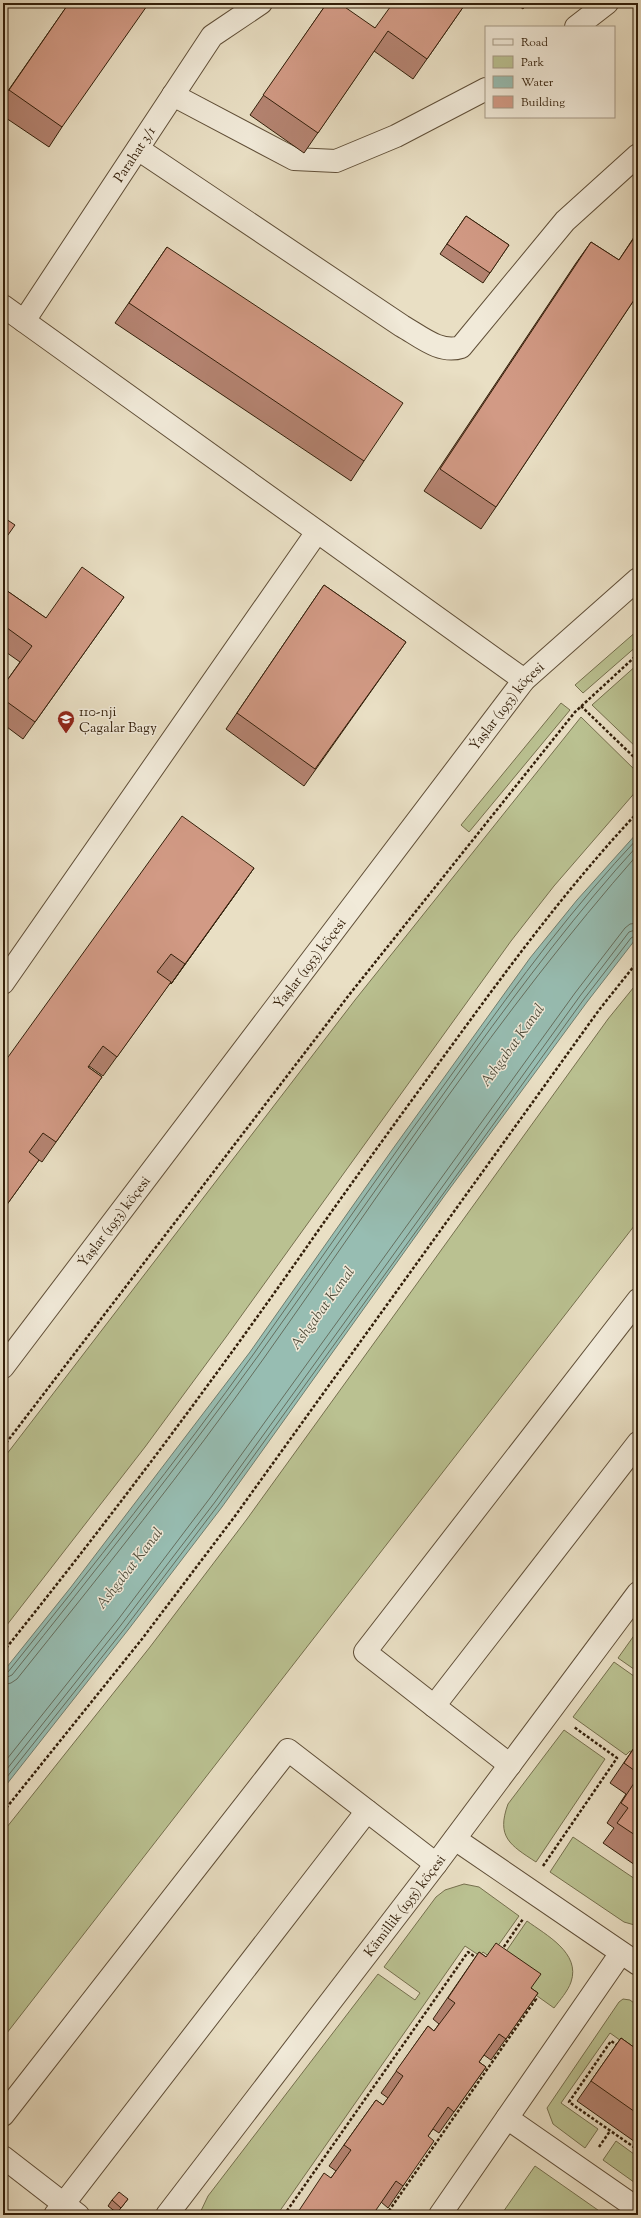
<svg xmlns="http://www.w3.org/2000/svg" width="641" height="2218" font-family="'Sorts Mill Goudy',serif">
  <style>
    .green { fill: #bac191; stroke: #76704e }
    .water { fill: #97bdb2; stroke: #6f7e6f }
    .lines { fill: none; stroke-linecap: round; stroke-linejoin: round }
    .shore { stroke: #656e5e; stroke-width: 1 }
    .minor-casing { stroke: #604f38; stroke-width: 24 }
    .path { stroke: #331f0a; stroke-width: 2.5; stroke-dasharray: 3 2; stroke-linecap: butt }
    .minor { stroke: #f1ead9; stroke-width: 22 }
    .wall { fill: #b58472; stroke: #331f0a }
    .shaded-wall { fill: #936c5d; stroke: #331f0a }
    .building { fill: #d29a85; stroke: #331f0a }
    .labels { text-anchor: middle; stroke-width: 3; stroke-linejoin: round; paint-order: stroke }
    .street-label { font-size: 14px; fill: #331f0a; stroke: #f1ead9 }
    .poi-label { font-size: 14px; fill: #331f0a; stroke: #f1ead9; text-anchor: start }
    .water-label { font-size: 15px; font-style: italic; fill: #514e3c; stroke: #f1ead9 }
  </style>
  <rect width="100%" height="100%" fill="#e9dfc4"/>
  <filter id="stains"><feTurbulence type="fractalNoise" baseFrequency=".005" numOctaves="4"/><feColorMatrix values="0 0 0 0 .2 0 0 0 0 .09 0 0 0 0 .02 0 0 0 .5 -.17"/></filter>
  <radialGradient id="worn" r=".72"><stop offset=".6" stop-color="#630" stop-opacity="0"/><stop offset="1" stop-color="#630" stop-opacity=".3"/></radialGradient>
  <g class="green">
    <polygon points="638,630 638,645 583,693 575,685"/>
    <polygon points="638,664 638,749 592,705"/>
    <polygon points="561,703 570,710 469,832 461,825"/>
    <polygon points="581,717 638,773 638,789 554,886 511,941 226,1337 145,1447 3,1630 3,1459 355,1000"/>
    <polygon points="638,982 638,1221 3,2038 3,1832 150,1647 247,1519 608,1019"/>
    <polygon points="638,1630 638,1672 618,1658"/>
    <polygon points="614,1662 638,1679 638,1756 630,1751 626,1755 573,1717"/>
    <path d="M564,1730l41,29 -69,103c-26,-17 -40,-25 -28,-58z"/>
    <polygon points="573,1837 638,1881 638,1926 624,1922 550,1872"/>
    <polygon points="464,1884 479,1887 519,1916 490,1957 483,1952 480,1956 465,1946 277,2215 199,2215 208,2196 378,1974 415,2000 420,1993 384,1967 436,1897 445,1890"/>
    <path d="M527,1921c19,14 54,32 44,61 -3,9 -11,18 -17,26l-52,-37 -4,-8z"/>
    <polygon points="623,1999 630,2000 638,2006 638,2053 610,2033 561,2103 598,2129 585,2148 553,2124 547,2108 619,2002"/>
    <polygon points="616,2141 638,2157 638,2185 603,2160"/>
    <polygon points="535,2166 605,2215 501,2215"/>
  </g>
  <polygon class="water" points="638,832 638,936 587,1002 445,1195 222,1507 128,1630 3,1789 3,1672 71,1587 250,1352 392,1150 530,958 577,900"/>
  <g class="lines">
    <g class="shore">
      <path d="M3,1674l5,-2c84,-105 169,-211 247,-320 70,-99 139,-199 210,-296 54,-76 109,-150 173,-218"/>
      <path d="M3,1679l9,-4c84,-105 167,-210 246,-319 72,-100 142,-202 214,-302 53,-73 106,-143 166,-209"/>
      <path d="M3,1685l8,-2 6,-4c84,-105 169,-211 247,-321 121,-171 236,-347 374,-504"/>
      <polyline points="3,1764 117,1621 210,1498 575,993 625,928 630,924 638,923"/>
      <polyline points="3,1774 121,1625 215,1502 580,996 629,932 638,929"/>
      <polyline points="3,1782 125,1628 219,1504 584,999 631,938 638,934"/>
    </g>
    <g class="minor-casing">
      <g id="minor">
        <polyline points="576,27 607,3"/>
        <polyline points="173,95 294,159 336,161 396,136 486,89"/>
        <path d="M138,149l264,177c18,10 38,28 59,21l104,-126 73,-66"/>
        <polyline points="3,306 524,680"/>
        <path id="s1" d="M24,321l188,-285 49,-33"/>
        <polyline points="3,983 317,532"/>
        <polyline points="638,1300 365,1652 434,1706 638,1443"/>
        <path id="s2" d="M3,1367l521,-687 114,-101"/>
        <polyline points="434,1706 510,1765"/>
        <polyline points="455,1839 638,1964"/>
        <polyline points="3,2115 288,1750 436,1864"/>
        <polyline points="507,2118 638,2209"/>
        <polyline points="3,2157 78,2215"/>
        <polyline points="55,2215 367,1811"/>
        <path id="s3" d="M167,2215l269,-351 202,-271"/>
        <polyline points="440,2215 621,1953"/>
      </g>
    </g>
    <g class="path">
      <polyline points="581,706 638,761"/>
      <polyline points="3,1447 349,995 575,712 638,654"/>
      <path d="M3,1652c111,-138 216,-279 317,-424 48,-68 97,-135 146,-202 54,-74 109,-147 172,-214"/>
      <polyline points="3,1812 142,1639 235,1516 599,1010 638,961"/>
      <polyline points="543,1866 617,1758 574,1727"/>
      <polyline points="501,1951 523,1919"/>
      <polyline points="618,2046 611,2041 569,2102 638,2150"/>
      <polyline points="599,2147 610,2131"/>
      <polyline points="284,2215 468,1952 478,1959"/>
      <polyline points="386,2215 536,1999 533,1997"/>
    </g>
    <use href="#minor" class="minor"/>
  </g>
  <g class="wall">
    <polygon points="69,3 62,127 49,147 3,116 3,98"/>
    <polygon points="327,3 375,28 466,3 413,79 374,51 304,153 250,115"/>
    <polygon points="515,3 527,3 523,9"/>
    <polygon points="466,216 509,245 483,283 440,254"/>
    <polygon points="638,231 638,294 496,507 481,529 424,491 576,263 591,242 619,260"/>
    <polygon points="167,247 364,461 351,481 115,323"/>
    <polygon points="324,585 406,642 304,786 226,729"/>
    <polygon points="3,588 46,618 124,597 23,739 3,724 3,686 20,662 3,650"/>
    <polygon points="240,888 171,984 170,983 103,1076 89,1066 88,1067 102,1077 42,1162 39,1160 3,1210 3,1064"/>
    <polygon points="638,1742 638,1861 635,1865 603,1843 614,1828 607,1823 626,1794 610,1783"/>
    <polygon points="479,1952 538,1993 491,2060 484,2055 479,2062 486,2067 439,2133 433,2129 428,2136 403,2186 388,2208 381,2202 331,2178 336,2171 329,2166 376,2100 383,2105 388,2098 381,2093 428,2026 434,2031 439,2024 433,2019"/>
    <polygon points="621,2038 635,2048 638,2047 638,2144 577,2101"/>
    <polygon points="128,2199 117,2213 108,2206 112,2200"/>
  </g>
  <polygon class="shaded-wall" points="254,868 240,888 171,984 185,964"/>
  <g class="building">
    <polygon points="69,3 149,3 62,127 9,90"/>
    <polygon points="327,3 339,3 375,28 393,3 466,3 427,59 388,31 318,133 263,95"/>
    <polygon points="466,216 509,245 490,273 447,244"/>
    <polygon points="638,232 638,294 496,507 440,469 591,242 619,260"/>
    <polygon points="167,247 403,403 364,461 129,303"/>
    <polygon points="3,517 15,525 3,542"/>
    <polygon points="82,567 124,597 35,722 3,699 3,686 32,646 3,625 3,588 46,618"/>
    <polygon points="324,585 406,642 315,769 237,713"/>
    <polygon points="3,762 7,765 3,771"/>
    <polygon points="182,816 254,868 185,964 171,954 157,972 171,982 117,1057 103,1046 88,1067 102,1077 56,1142 43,1133 29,1152 39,1160 3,1210 3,1064"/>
    <polygon points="638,1742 638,1773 624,1763"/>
    <polygon points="638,1777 638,1837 617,1823 628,1808 621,1803"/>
    <polygon points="496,1943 541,1974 531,1988 538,1993 506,2039 499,2034 479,2062 486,2067 454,2112 448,2107 428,2136 434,2141 403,2186 396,2181 376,2210 383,2215 296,2215 324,2173 331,2178 351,2150 344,2145 376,2100 383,2105 403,2076 396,2071 428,2026 434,2031 455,2003 448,1998 479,1952 486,1957"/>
    <polygon points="621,2038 635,2048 638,2047 638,2114 591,2081"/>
    <polygon points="119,2192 128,2199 121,2208 112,2200"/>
  </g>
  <defs>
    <g id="school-pin" transform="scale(0.9)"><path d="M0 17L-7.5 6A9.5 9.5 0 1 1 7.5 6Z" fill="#8f2418" stroke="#f1ead9"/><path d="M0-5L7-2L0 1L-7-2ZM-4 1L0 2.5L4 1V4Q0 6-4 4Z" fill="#fff"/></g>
  </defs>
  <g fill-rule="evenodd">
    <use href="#school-pin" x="66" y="719"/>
  </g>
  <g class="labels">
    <g class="street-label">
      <text dy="5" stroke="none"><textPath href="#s1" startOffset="200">Parahat 3/1</textPath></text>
      <text dy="5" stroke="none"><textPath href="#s2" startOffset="831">Ýaşlar (1953) köçesi</textPath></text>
      <text dy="5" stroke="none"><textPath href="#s2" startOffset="507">Ýaşlar (1953) köçesi</textPath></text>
      <text dy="5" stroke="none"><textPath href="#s2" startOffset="183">Ýaşlar (1953) köçesi</textPath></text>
      <text dy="5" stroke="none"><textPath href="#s3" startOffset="390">Kämillik (1955) köçesi</textPath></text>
    </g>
    <g class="poi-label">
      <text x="79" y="716">110-nji<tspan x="79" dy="16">Çagalar Bagy</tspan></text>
    </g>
    <g class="water-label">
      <text transform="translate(512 1045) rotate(-54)" y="5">Ashgabat Kanal</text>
      <text transform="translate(322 1308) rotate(-54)" y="5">Ashgabat Kanal</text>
      <text transform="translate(129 1568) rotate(-52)" y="5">Ashgabat Kanal</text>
    </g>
  </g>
  <rect width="641" height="2218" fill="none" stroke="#e9dfc4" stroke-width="16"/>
  <rect x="4" y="4" width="633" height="2210" fill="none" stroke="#331f0a" stroke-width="2"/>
  <rect x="8" y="8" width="625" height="2202" fill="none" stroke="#331f0a"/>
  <rect x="485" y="26" width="130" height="92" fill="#f1ead9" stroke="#a59986"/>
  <rect x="493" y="39" width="20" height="6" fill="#f1ead9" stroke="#a59986"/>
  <text x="521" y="46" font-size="12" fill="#331f0a">Road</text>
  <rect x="493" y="56" width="20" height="12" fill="#bac191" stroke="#a59986"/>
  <text x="521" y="66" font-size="12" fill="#331f0a">Park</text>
  <rect x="493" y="76" width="20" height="12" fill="#97bdb2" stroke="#a59986"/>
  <text x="521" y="86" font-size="12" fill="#331f0a">Water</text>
  <rect x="493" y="96" width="20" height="12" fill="#d29a85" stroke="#a59986"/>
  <text x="521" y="106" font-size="12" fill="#331f0a">Building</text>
  <rect width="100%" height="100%" filter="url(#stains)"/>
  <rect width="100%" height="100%" fill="url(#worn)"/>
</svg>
